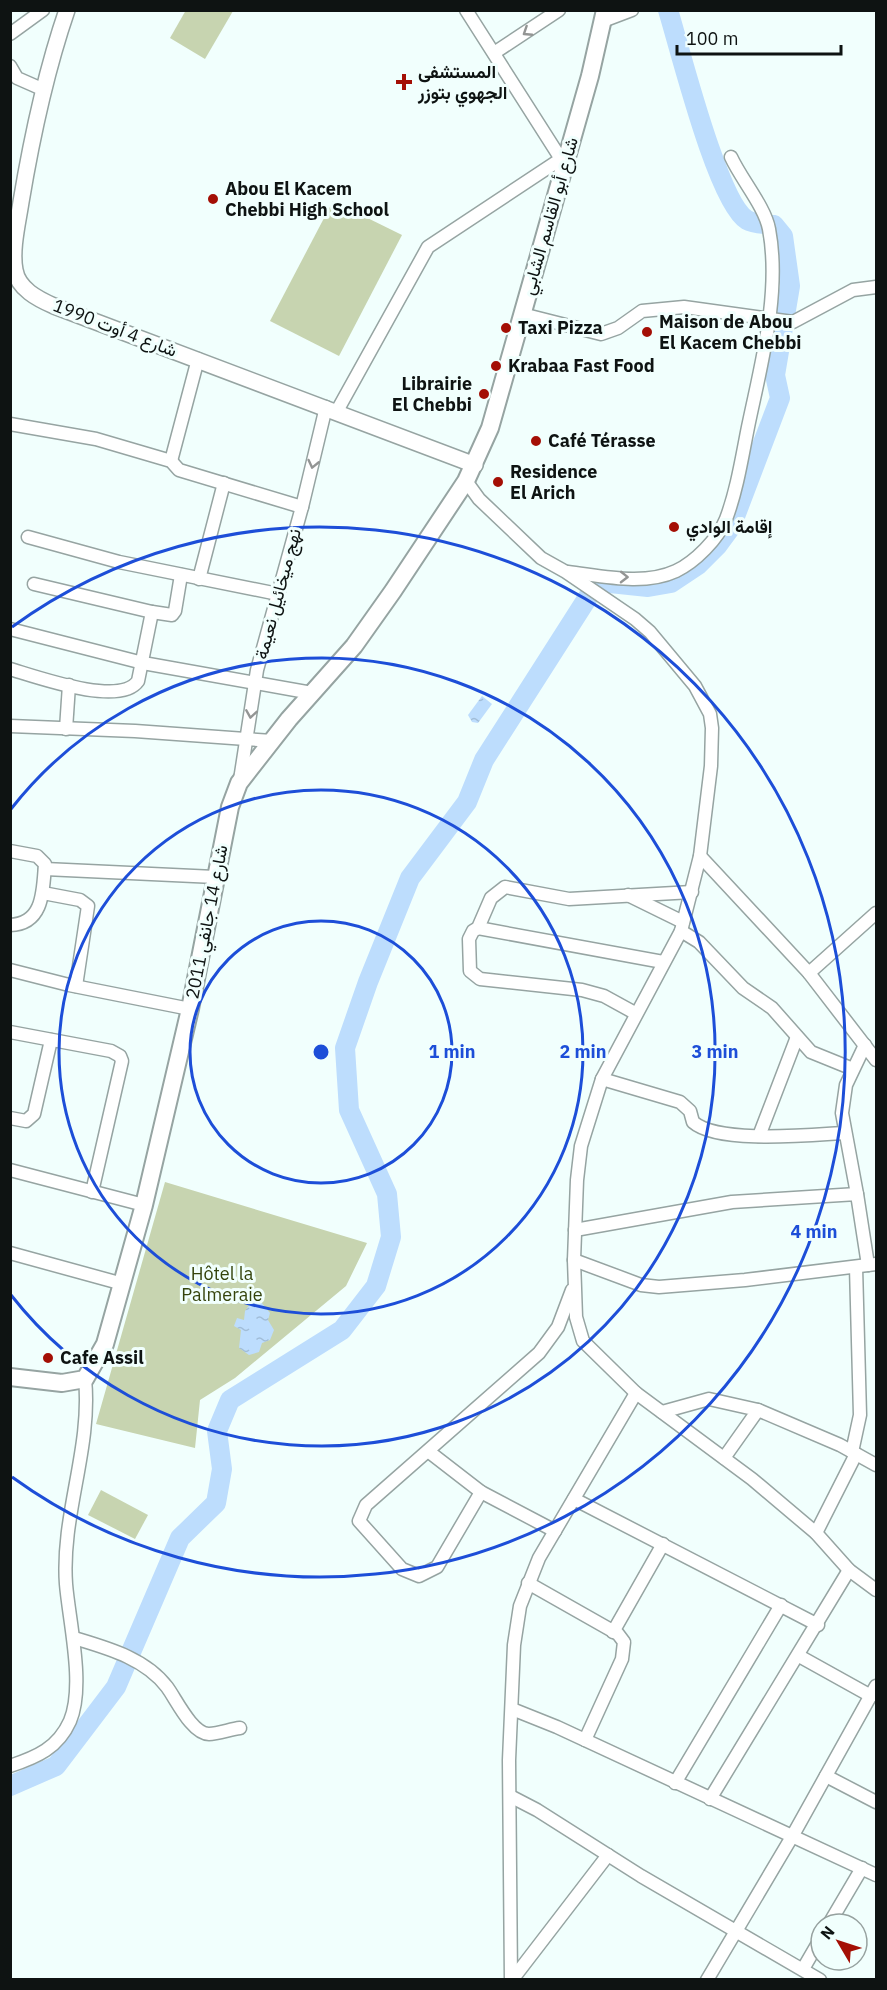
<svg xmlns="http://www.w3.org/2000/svg" width="887" height="1990" font-family="'IBM Plex Sans',Vazirmatn,sans-serif">
  <style>
    .garden { fill: #c7d4b0 }
    .water { fill: url(#water-ripples) }
    .lines { fill: none; stroke-linecap: round; stroke-linejoin: round }
    .river { stroke: #bdddfd; stroke-width: 20 }
    .minor-casing { stroke: #96a4a2; stroke-width: 15 }
    .tertiary-casing { stroke: #96a4a2; stroke-width: 18 }
    .secondary-casing { stroke: #96a4a2; stroke-width: 20 }
    .minor { stroke: #fff; stroke-width: 12 }
    .tertiary { stroke: #fff; stroke-width: 15 }
    .secondary { stroke: #fff; stroke-width: 16 }
    .oneway { stroke: #939594 }
    .ring { fill: none; stroke: #1d4ed8; stroke-width: 3 }
    .poi-dot { fill: #a40f05; stroke: #f1fffd; stroke-width: 2 }
    .labels { text-anchor: middle; stroke-width: 6; stroke-linejoin: round; paint-order: stroke }
    .poi-label { font-size: 18px; font-weight: bold; fill: #0e1312; stroke: #f1fffd; text-anchor: start }
    .street-label { font-size: 18px; fill: #0e1312; stroke: #f1fffd }
    .park-label { font-size: 18px; fill: #34430b; stroke: #f1fffd }
    .centre { fill: #1d4ed8; stroke: #f1fffd; stroke-width: 3 }
    .ring-label { font-size: 18px; text-anchor: middle; font-weight: bold; fill: #1d4ed8; stroke: #f1fffd; stroke-width: 6; stroke-linejoin: round; paint-order: stroke }
  </style>
  <defs>
    <pattern id="water-ripples" width="26" height="14" patternUnits="userSpaceOnUse" patternTransform="scale(1.5)"><rect width="26" height="14" fill="#bdddfd"/><path d="M2 4q2-2 4 0t4 0M15 11q2-2 4 0t4 0" fill="none" stroke="#a1bdd8"/></pattern>
  </defs>
  <rect width="100%" height="100%" fill="#f1fffd"/>
  <g class="garden">
    <polygon points="186,10 233,11 205,59 170,38"/>
    <polygon points="333,201 402,235 339,356 270,321"/>
    <polygon points="165,1182 367,1243 346,1286 235,1378 200,1400 195,1448 96,1424"/>
    <polygon points="101,1490 148,1515 135,1539 88,1515"/>
  </g>
  <g class="water">
    <polygon points="482,696 492,704 478,723 472,722 468,715"/>
    <polygon points="261,1302 270,1313 268,1320 274,1330 270,1340 262,1343 259,1352 249,1355 239,1348 241,1330 234,1326 237,1318 244,1320 245,1311 250,1304"/>
  </g>
  <g class="lines">
    <path class="river" d="M10,1786l46,-20 60,-79 64,-149 36,-35 6,-34 -5,-38 13,-31 112,-70 34,-44 15,-49 -4,-43 -38,-84 -4,-62 23,-66 42,-104 57,-76 17,-42 106,-166 9,-8 11,-3 38,4 23,-4 27,-18 19,-19 14,-19 49,-129 -5,-23 15,-89 -7,-50 -9,-11c-7,-1 -20,-1 -27,-5 -29,-17 -67,-171 -79,-210"/>
    <g class="minor-casing">
      <g id="minor">
        <polyline points="466,10 561,159"/>
        <polyline points="603,21 632,10"/>
        <polyline points="10,34 43,10"/>
        <polyline points="494,53 559,10"/>
        <polyline points="10,66 17,78 42,89"/>
        <polyline points="522,314 601,334 618,328 642,311 684,307 793,322 853,290 876,287"/>
        <polyline points="337,411 428,247 567,155"/>
        <polyline points="10,424 96,439 171,461 179,470 302,507"/>
        <polyline points="171,461 198,359"/>
        <polyline points="466,481 479,499 541,558 566,572 635,619 650,632 695,686 710,714 712,728 711,766 700,856 681,931 602,1079 581,1146 577,1180 574,1260 576,1317 583,1341 636,1393 752,1479 816,1533 849,1570 876,1590"/>
        <polyline points="28,537 119,562 278,594"/>
        <path d="M568,572c34,4 76,14 108,-1 19,-9 42,-32 50,-52 11,-29 16,-62 22,-92 13,-63 33,-134 21,-198 -4,-22 -28,-50 -38,-72"/>
        <polyline points="199,579 224,483"/>
        <polyline points="152,612 172,615 175,611 181,575"/>
        <polyline points="10,629 143,663 312,693"/>
        <path d="M10,669c27,8 110,38 128,12l14,-69 -118,-28"/>
        <polyline points="10,726 135,731 272,741"/>
        <polyline points="66,729 69,685"/>
        <polyline points="240,780 257,670 302,507 326,407"/>
        <path d="M10,851l27,5 8,8c-2,26 -1,60 -35,61"/>
        <polyline points="700,856 809,973 876,1060"/>
        <polyline points="45,869 215,877"/>
        <polyline points="43,893 80,900 88,906 76,986"/>
        <polyline points="628,895 683,922"/>
        <polyline points="478,928 663,962"/>
        <polyline points="681,931 699,942 743,988 772,1008 811,1052 853,1069"/>
        <polyline points="10,970 69,985 190,1009"/>
        <polyline points="809,973 876,913"/>
        <polyline points="635,1013 604,996 582,990 480,979 470,971 469,939 473,931 478,928 491,898 505,887 569,899 692,892"/>
        <polyline points="10,1032 111,1051 120,1056 122,1061 92,1192"/>
        <path d="M602,1079l78,23 10,9 3,11c25,22 116,13 151,11"/>
        <polyline points="10,1118 26,1121 34,1114 51,1040"/>
        <polyline points="759,1136 797,1037"/>
        <polyline points="10,1170 144,1205"/>
        <polyline points="857,1194 842,1113 846,1085 865,1045"/>
        <polyline points="575,1230 732,1202 857,1194 868,1265"/>
        <polyline points="10,1253 123,1284"/>
        <polyline points="574,1260 641,1285 659,1287 745,1280 876,1264"/>
        <polyline points="758,1410 840,1445 876,1465"/>
        <polyline points="662,1412 709,1399 758,1410 724,1458"/>
        <polyline points="428,1451 481,1492 555,1531"/>
        <polyline points="852,1452 860,1415 856,1267"/>
        <polyline points="481,1492 437,1567 419,1576 402,1569 359,1521 366,1505 539,1353 558,1327 572,1290"/>
        <polyline points="574,1499 818,1625"/>
        <polyline points="816,1533 856,1454"/>
        <polyline points="528,1583 618,1634 624,1642 622,1659 585,1740"/>
        <polyline points="613,1632 663,1544"/>
        <path d="M74,1638c33,10 71,20 93,49 9,12 25,47 42,47 9,0 22,-5 31,-6"/>
        <polyline points="799,1656 871,1696"/>
        <polyline points="512,1709 557,1727 876,1875"/>
        <path d="M10,1766c27,-9 48,-18 60,-45 15,-35 -1,-100 -4,-137 -5,-69 26,-136 19,-205"/>
        <polyline points="826,1776 876,1802"/>
        <polyline points="675,1783 781,1605"/>
        <polyline points="510,1796 537,1810 641,1876 820,1980"/>
        <polyline points="710,1799 849,1570"/>
        <polyline points="829,1924 862,1868"/>
        <polyline points="803,1969 821,1938"/>
        <polyline points="511,1980 509,1760 514,1645 520,1606 539,1558 636,1393"/>
        <polyline points="512,1980 608,1855"/>
        <polyline points="707,1980 793,1835 876,1686"/>
      </g>
    </g>
    <g class="tertiary-casing">
      <path id="tertiary" d="M67,10c-22,64 -35,126 -46,192 -3,20 -10,48 -6,68 3,19 23,29 39,36l421,159"/>
    </g>
    <g class="secondary-casing">
      <polyline id="secondary" points="10,1377 62,1383 85,1379 105,1344 144,1205 190,1009 230,807 239,783 289,719 354,646 393,591 466,481 490,428 590,76 605,10"/>
    </g>
    <use href="#minor" class="minor"/>
    <use href="#tertiary" class="tertiary"/>
    <use href="#secondary" class="secondary"/>
  </g>
  <defs><path id="oneway-chevron" d="M-2-3.5L2.5 0L-2 3.5" fill="none" stroke-width="1.6" stroke-linecap="round" stroke-linejoin="round" transform="scale(1.5)"/></defs>
  <g class="oneway">
    <use href="#oneway-chevron" transform="translate(527 32) rotate(147)"/>
    <use href="#oneway-chevron" transform="translate(313 464) rotate(103)"/>
    <use href="#oneway-chevron" transform="translate(624 577) rotate(1)"/>
    <use href="#oneway-chevron" transform="translate(251 714) rotate(99)"/>
  </g>
  <g class="ring">
    <circle cx="321" cy="1052" r="131"/>
    <circle cx="321" cy="1052" r="262"/>
    <path d="M11 809A394 394 0 1 1 11 1295"/>
    <path d="M12 627A525 525 0 1 1 12 1477"/>
  </g>
  <g class="poi-dot">
    <path d="M401 73h6v6h6v6h-6v6h-6v-6h-6v-6h6z"/>
    <circle cx="213" cy="199" r="6"/>
    <circle cx="506" cy="328" r="6"/>
    <circle cx="647" cy="332" r="6"/>
    <circle cx="496" cy="366" r="6"/>
    <circle cx="484" cy="394" r="6"/>
    <circle cx="536" cy="441" r="6"/>
    <circle cx="498" cy="482" r="6"/>
    <circle cx="674" cy="527" r="6"/>
    <circle cx="48" cy="1358" r="6"/>
  </g>
  <g class="labels">
    <g class="poi-label">
      <text x="418" y="78">المستشفى<tspan x="418" dy="21">الجهوي بتوزر</tspan></text>
      <text x="225" y="195">Abou El Kacem<tspan x="225" dy="21">Chebbi High School</tspan></text>
      <text x="659" y="328">Maison de Abou<tspan x="659" dy="21">El Kacem Chebbi</tspan></text>
      <text x="518" y="334">Taxi Pizza</text>
      <text x="508" y="372">Krabaa Fast Food</text>
      <text x="472" y="390" text-anchor="end">Librairie<tspan x="472" dy="21">El Chebbi</tspan></text>
      <text x="548" y="447">Café Térasse</text>
      <text x="510" y="478">Residence<tspan x="510" dy="21">El Arich</tspan></text>
      <text x="686" y="533">إقامة الوادي</text>
      <text x="60" y="1364">Cafe Assil</text>
    </g>
    <g class="street-label">
      <text transform="translate(550 216) rotate(-74)" y="6">شارع أبو القاسم الشابي</text>
      <text transform="translate(115 328) rotate(21)" y="6">شارع 4 أوت 1990</text>
      <text transform="translate(278 594) rotate(-75)" y="6">نهج ميخائيل نعيمة</text>
      <text transform="translate(207 922) rotate(-79)" y="6">شارع 14 جانفي 2011</text>
    </g>
    <g class="park-label">
      <text x="222" y="1280">Hôtel la<tspan x="222" dy="21">Palmeraie</tspan></text>
    </g>
  </g>
  <circle cx="321" cy="1052" r="9" class="centre"/>
  <g class="ring-label">
    <text x="452" y="1058">1 min</text>
    <text x="583" y="1058">2 min</text>
    <text x="715" y="1058">3 min</text>
    <text x="814" y="1238">4 min</text>
  </g>
  <rect width="887" height="1990" fill="none" stroke="#0e1312" stroke-width="24"/>
  <g transform="translate(839 1942) rotate(309)"><circle r="28" fill="#f1fffd" stroke="#96a19f" stroke-width="1.5"/>
  <path d="M0-4.5L10 22L0 15L-10 22Z" fill="#a40f05"/>
  <text y="-9" font-size="16" font-weight="bold" text-anchor="middle" fill="#0e1312">N</text>
  </g>
  <path d="M677 45v9h164v-9" fill="none" stroke="#0e1312" stroke-width="3"/>
  <text x="686" y="45" font-size="18" fill="#0e1312" stroke="#f1fffd" stroke-width="4.5" paint-order="stroke">100 m</text>
</svg>
